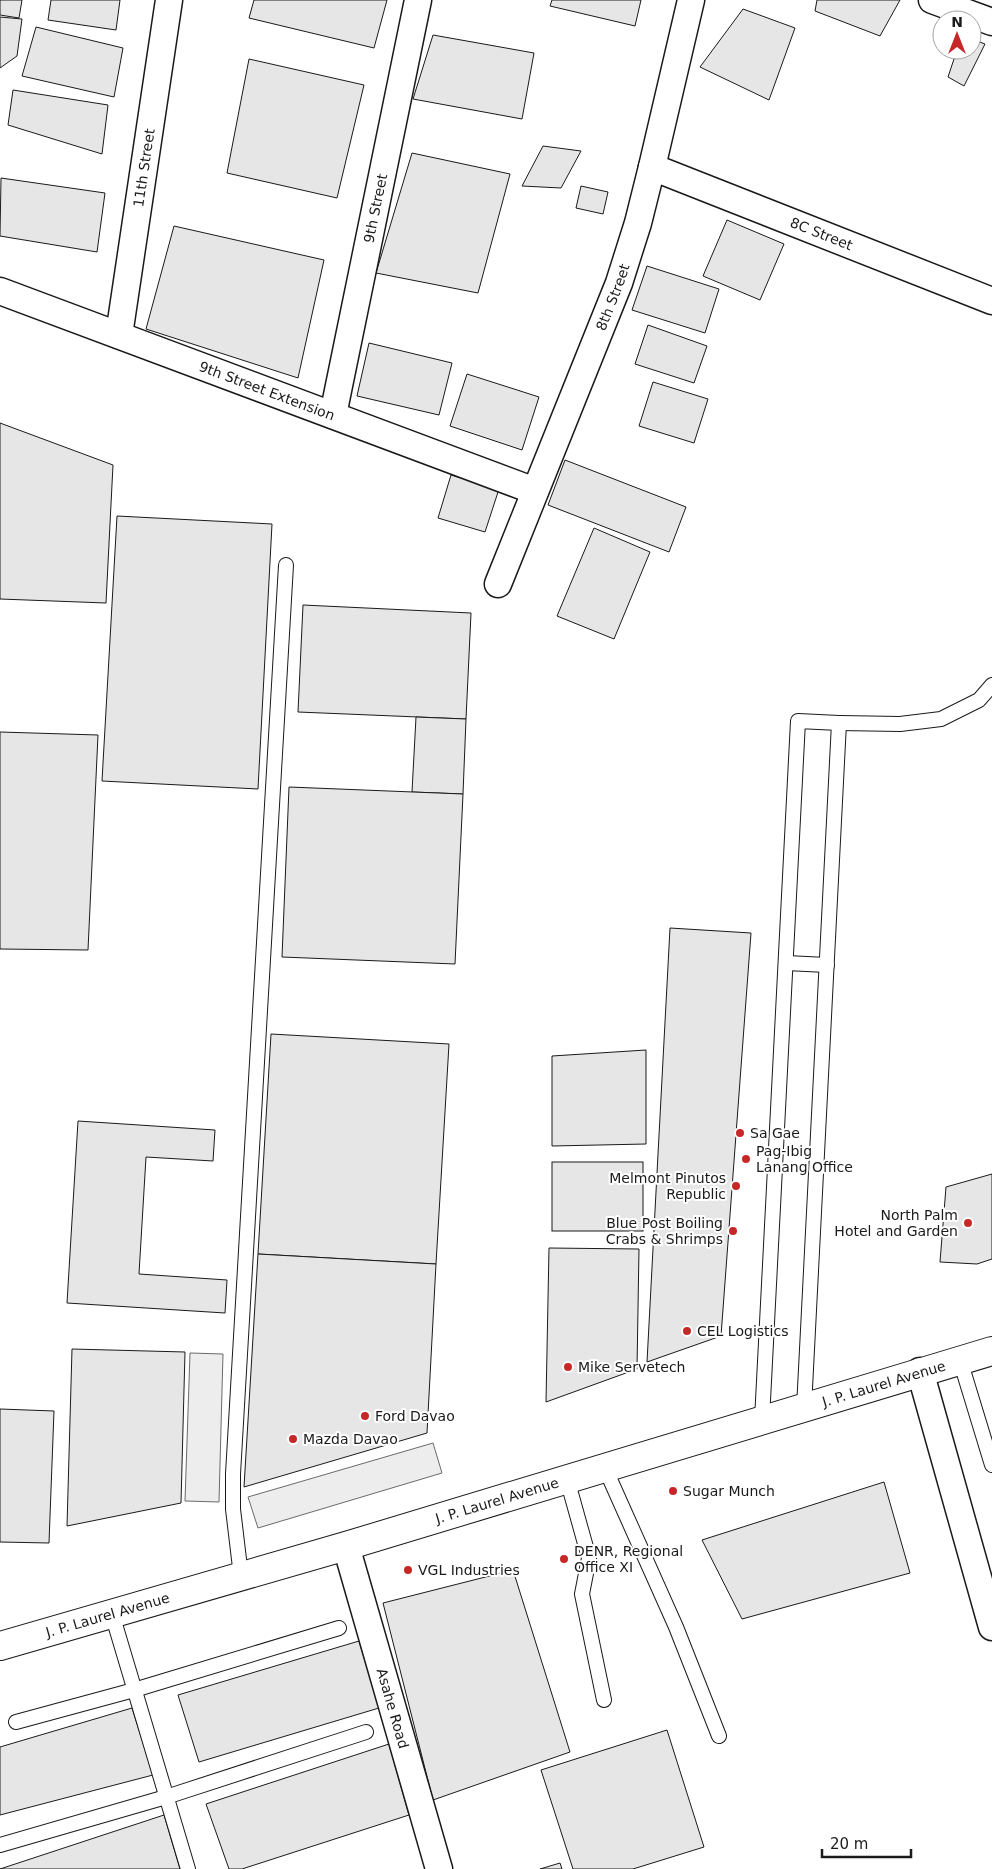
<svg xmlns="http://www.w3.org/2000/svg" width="992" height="1869" font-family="'DejaVu Sans',sans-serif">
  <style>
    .parking { fill: #ededed; stroke: #6a6a6a }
    .building { fill: #e6e6e6; stroke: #1a1a1a }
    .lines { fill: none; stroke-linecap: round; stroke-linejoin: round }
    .lane-casing { stroke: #1a1a1a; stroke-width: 16 }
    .street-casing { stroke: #1a1a1a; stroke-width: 29 }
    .primary-casing { stroke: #1a1a1a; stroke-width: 30 }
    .lane { stroke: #fff; stroke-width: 14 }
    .street { stroke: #fff; stroke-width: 26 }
    .primary { stroke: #fff; stroke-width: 28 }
    .poi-dot { fill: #c62828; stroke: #fff; stroke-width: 2 }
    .labels { text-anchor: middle; stroke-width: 4; stroke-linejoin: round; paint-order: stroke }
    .street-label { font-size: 14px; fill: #1a1a1a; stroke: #fff }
    .poi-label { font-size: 14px; fill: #1a1a1a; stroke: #fff; text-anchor: start }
  </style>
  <rect width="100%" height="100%" fill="#fff"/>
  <g class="parking">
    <polygon points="190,1353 223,1354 219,1502 185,1501"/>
    <polygon points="433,1443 442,1473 258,1528 248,1497"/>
  </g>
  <g class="building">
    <polygon points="0,0 22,0 19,18 0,15"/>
    <polygon points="51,0 120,0 116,30 48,20"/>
    <polygon points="254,0 387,0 374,48 249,18"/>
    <polygon points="552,0 641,0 635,26 550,6"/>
    <polygon points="817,0 900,0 880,36 815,11"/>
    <polygon points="743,9 795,28 769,100 700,67"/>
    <polygon points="0,17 22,19 17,56 0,68"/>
    <polygon points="36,27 123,48 114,97 22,76"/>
    <polygon points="433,35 534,53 522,119 413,99"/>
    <polygon points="972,39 985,44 964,86 948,77 957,50 972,50"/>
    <polygon points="249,59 364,85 337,198 227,173"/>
    <polygon points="13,90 108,105 102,154 8,125"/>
    <polygon points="543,146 581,151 561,188 522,186"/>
    <polygon points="412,153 510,174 478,293 376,273"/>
    <polygon points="1,178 105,193 97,252 0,236"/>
    <polygon points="581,186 608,192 603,214 576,208"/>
    <polygon points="727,220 784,244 760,300 703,276"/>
    <polygon points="174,226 324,260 298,378 146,329"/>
    <polygon points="647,266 719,289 705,333 632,310"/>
    <polygon points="648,325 707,346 694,383 635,364"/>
    <polygon points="369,343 452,363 439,415 357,396"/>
    <polygon points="467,374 539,397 522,450 450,426"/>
    <polygon points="653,382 708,399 694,443 639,426"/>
    <polygon points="0,423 113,465 106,603 0,599"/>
    <polygon points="565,460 686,507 669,552 548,505"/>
    <polygon points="451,475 499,489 485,532 438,518"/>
    <polygon points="117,516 272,524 258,789 102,781"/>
    <polygon points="594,528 650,552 614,639 557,616"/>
    <polygon points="303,605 471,613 466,719 298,712"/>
    <polygon points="416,717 466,719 463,794 412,792"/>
    <polygon points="0,732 98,735 88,950 0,949"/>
    <polygon points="289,787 463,794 455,964 282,957"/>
    <polygon points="670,928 751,933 721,1336 647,1362"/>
    <polygon points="271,1034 449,1044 436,1264 258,1254"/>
    <polygon points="646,1050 646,1144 552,1146 552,1056"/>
    <polygon points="78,1121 215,1130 213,1161 146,1157 139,1274 227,1280 225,1313 67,1303"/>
    <rect x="552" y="1162" width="91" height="69"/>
    <polygon points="992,1174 992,1259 977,1264 940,1262 946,1187"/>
    <polygon points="549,1248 639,1249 637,1369 546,1402"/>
    <polygon points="258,1254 436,1264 427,1433 244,1487"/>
    <polygon points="72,1349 185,1352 181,1503 67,1526"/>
    <polygon points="0,1409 54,1411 49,1543 0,1542"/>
    <polygon points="884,1482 910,1573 742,1619 702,1540"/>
    <polygon points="513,1570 570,1752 433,1800 383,1603"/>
    <polygon points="359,1641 379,1708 199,1762 178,1695"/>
    <polygon points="132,1708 153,1775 0,1815 0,1747"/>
    <polygon points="667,1730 704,1847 633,1869 573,1869 541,1770"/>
    <polygon points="389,1744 409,1815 242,1869 229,1869 206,1804"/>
    <polygon points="164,1815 180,1869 0,1869"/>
    <polygon points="560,1863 562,1869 540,1869"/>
  </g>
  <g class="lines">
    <g class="lane-casing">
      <g id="lane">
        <polyline points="839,723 900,724 941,719 979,700 992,685"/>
        <polyline points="786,963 827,965"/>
        <polyline points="960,1360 992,1465"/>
        <polyline points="762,1420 798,721 839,723 804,1408"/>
        <polyline points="605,1468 676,1627 719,1736"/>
        <polyline points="567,1479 589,1558 582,1594 604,1700"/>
        <polyline points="241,1576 233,1509 233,1474 286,565"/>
        <polyline points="112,1614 188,1869"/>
        <polyline points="16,1722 134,1690 339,1628"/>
        <polyline points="0,1845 166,1797 366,1732"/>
      </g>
    </g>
    <g class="street-casing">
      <g id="street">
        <polyline points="932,0 992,22"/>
        <path id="s1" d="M652,167l340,134"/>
        <path id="s2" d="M0,291l535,200"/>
        <path id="s3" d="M119,335l50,-335"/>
        <path id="s4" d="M333,415l85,-415"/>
        <path id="s5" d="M498,584l121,-301 19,-60 14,-56 39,-167"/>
        <polyline points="920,1371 992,1627"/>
        <path id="s6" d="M346,1546l93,323"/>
      </g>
    </g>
    <g class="primary-casing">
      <g id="primary">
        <path id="s7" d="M0,1646l346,-100 646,-195"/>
      </g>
    </g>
    <use href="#lane" class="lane"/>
    <use href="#street" class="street"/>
    <use href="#primary" class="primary"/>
  </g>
  <g class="poi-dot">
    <circle cx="740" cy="1133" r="5"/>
    <circle cx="746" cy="1159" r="5"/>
    <circle cx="736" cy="1186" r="5"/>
    <circle cx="968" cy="1223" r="5"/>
    <circle cx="733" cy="1231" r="5"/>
    <circle cx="687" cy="1331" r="5"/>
    <circle cx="568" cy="1367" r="5"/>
    <circle cx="365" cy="1416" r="5"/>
    <circle cx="293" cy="1439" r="5"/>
    <circle cx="673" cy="1491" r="5"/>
    <circle cx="564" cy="1559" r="5"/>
    <circle cx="408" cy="1570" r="5"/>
  </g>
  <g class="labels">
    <g class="street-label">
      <text dy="5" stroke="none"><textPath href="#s3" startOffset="169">11th Street</textPath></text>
      <text dy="5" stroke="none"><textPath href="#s4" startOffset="211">9th Street</textPath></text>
      <text dy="5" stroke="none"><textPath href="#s1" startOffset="182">8C Street</textPath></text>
      <text dy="5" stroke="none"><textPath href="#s5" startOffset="309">8th Street</textPath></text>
      <text dy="5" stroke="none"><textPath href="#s2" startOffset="285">9th Street Extension</textPath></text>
      <text dy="5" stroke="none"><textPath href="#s7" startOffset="922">J. P. Laurel Avenue</textPath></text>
      <text dy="5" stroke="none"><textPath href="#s7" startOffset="518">J. P. Laurel Avenue</textPath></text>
      <text dy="5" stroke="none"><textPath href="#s7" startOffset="112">J. P. Laurel Avenue</textPath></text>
      <text dy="5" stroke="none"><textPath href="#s6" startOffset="169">Asahe Road</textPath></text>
    </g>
    <g class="poi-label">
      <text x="750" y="1138">Sa Gae</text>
      <text x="756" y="1156">Pag-Ibig<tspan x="756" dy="16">Lanang Office</tspan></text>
      <text x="726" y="1183" text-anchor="end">Melmont Pinutos<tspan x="726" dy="16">Republic</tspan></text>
      <text x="958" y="1220" text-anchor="end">North Palm<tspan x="958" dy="16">Hotel and Garden</tspan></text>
      <text x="723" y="1228" text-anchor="end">Blue Post Boiling<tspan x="723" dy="16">Crabs &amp; Shrimps</tspan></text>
      <text x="697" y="1336">CEL Logistics</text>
      <text x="578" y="1372">Mike Servetech</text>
      <text x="375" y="1421">Ford Davao</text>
      <text x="303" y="1444">Mazda Davao</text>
      <text x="683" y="1496">Sugar Munch</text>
      <text x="574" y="1556">DENR, Regional<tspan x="574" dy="16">Office XI</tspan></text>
      <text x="418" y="1575">VGL Industries</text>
    </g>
  </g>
  <g transform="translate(957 35)"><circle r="24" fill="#ffffff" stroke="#a3a3a3"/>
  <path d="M0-4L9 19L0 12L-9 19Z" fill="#c62828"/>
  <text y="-8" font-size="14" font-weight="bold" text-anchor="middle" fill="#1a1a1a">N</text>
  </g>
  <path d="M822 1849v8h89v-8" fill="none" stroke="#1a1a1a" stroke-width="2.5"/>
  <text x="830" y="1849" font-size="15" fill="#1a1a1a" stroke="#ffffff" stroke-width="4" paint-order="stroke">20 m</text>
</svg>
